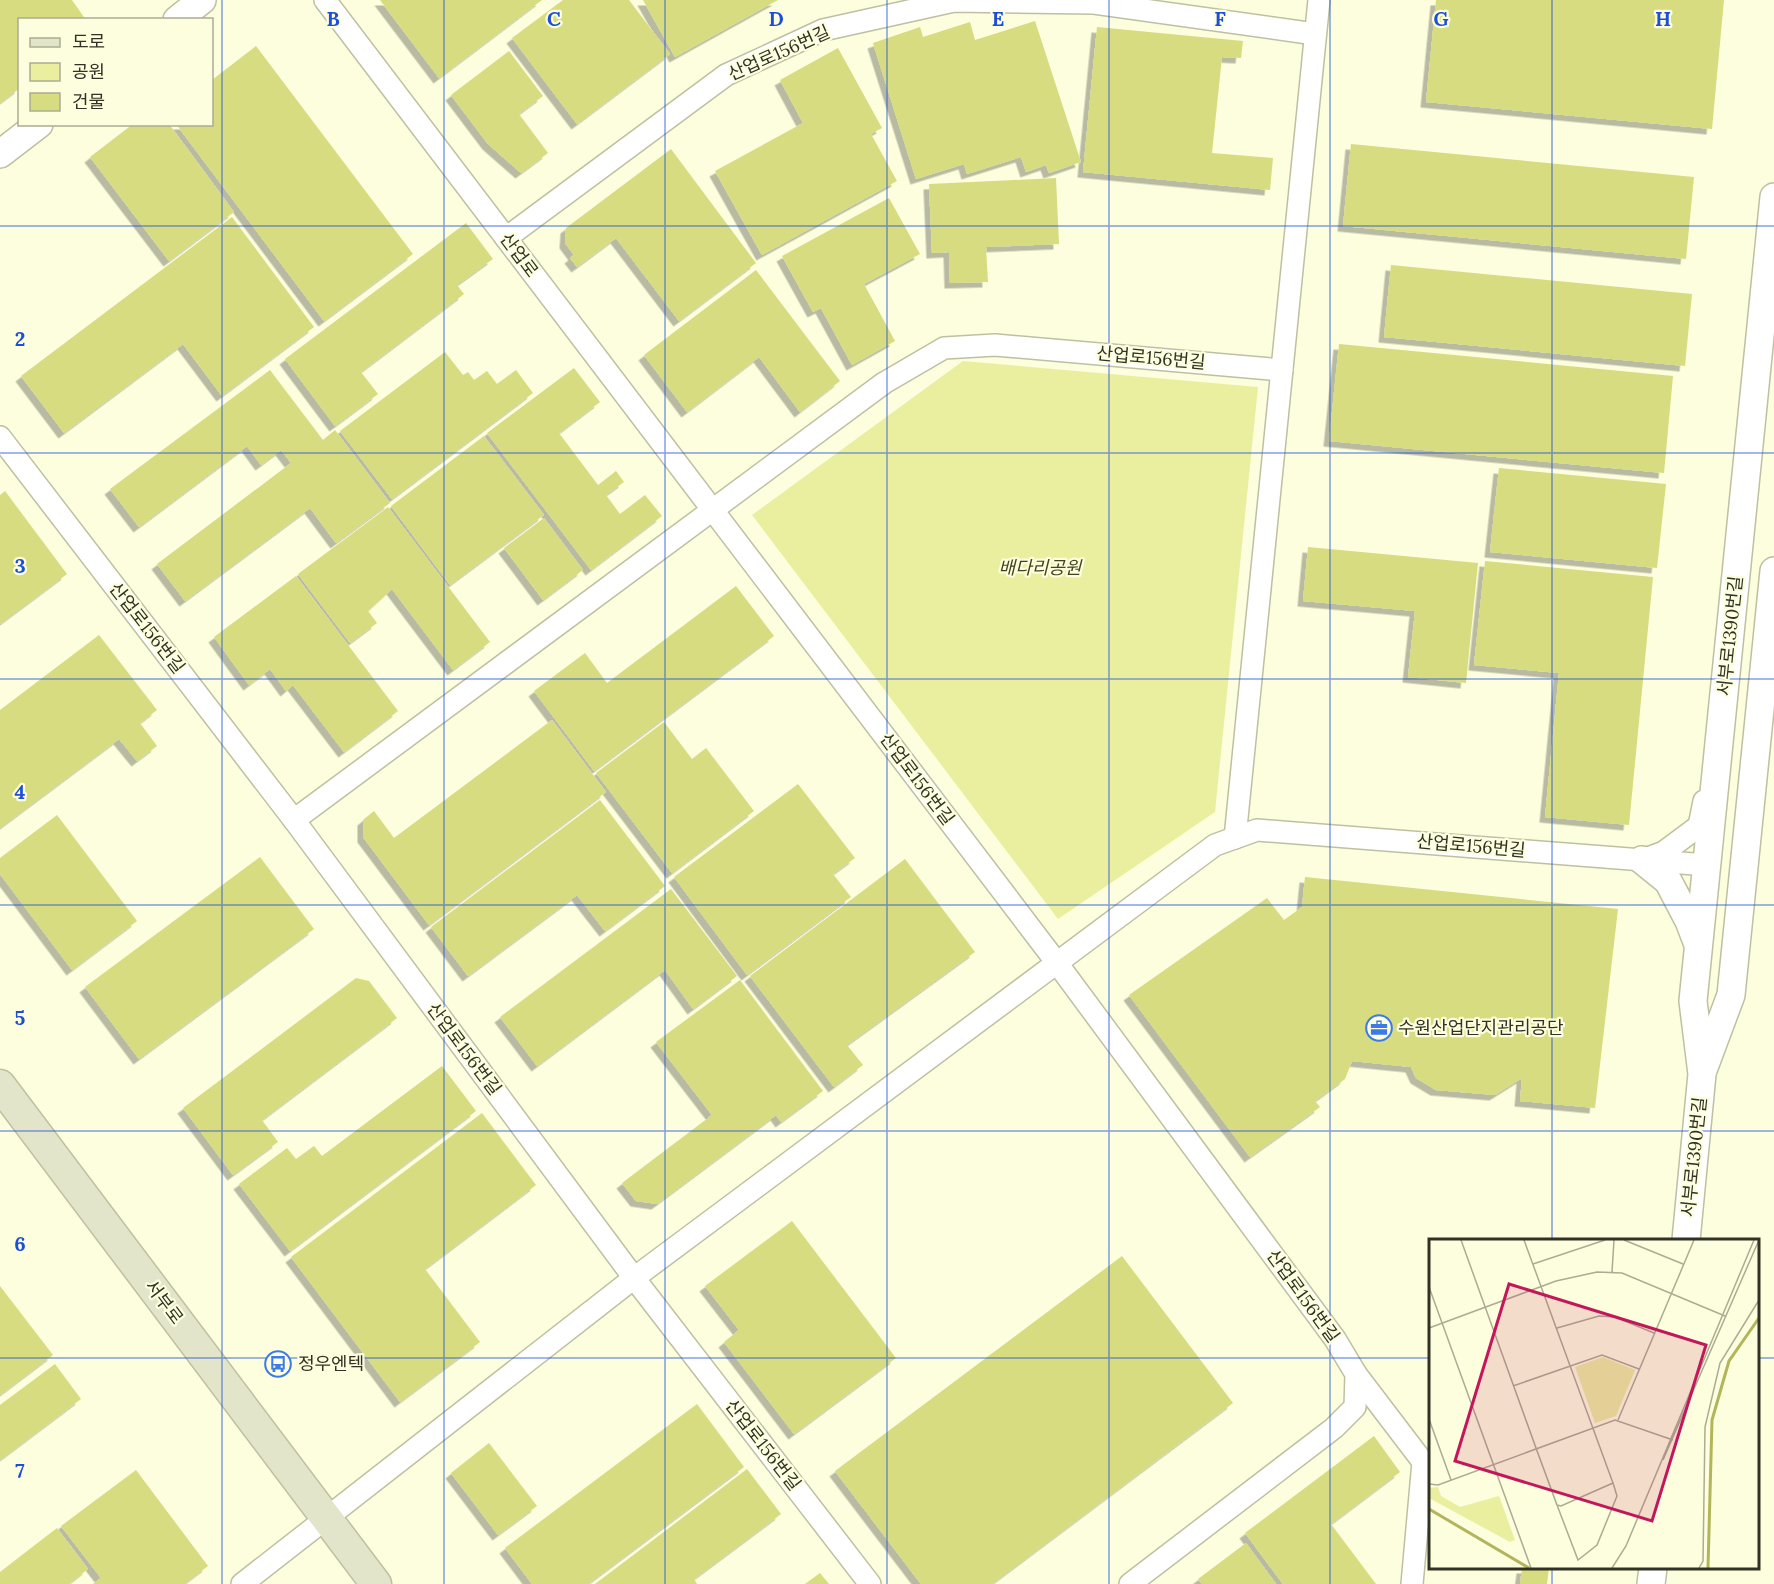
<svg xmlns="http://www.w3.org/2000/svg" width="1774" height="1584" font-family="Lora,'Noto Sans KR',serif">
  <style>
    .green { fill: #eaefa0 }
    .building { fill: #d7dc80; filter: url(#shadow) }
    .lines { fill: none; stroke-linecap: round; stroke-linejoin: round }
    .minor-casing { stroke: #bec0a1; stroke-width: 24 }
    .tertiary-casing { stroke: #bec0a1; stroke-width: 30 }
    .secondary-casing { stroke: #bec0a1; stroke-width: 33 }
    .minor { stroke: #fff; stroke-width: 21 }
    .tertiary { stroke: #fff; stroke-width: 27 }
    .secondary { stroke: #e3e5cb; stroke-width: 30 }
    .grid { fill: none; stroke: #1d4ed8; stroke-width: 1.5; stroke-opacity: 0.55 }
    .labels { text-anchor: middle; stroke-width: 4.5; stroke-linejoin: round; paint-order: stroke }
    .street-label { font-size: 18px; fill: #313225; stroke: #fcfedd }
    .park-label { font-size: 18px; font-style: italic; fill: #43451e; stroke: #fcfedd }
    .poi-label { font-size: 18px; fill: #313225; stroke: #fcfedd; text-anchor: start }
    .inset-river { fill: none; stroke: #b2b55b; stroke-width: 3 }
    .inset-road { fill: none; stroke: #abac93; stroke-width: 1.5 }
    .view { fill: #c2185b; fill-opacity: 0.15; stroke: #c2185b; stroke-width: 3 }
    .inset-edge { fill: none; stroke: #313225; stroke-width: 3 }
    .grid-label { font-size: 20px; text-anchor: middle; font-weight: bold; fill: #1d4ed8; stroke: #fcfedd; stroke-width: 4.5; stroke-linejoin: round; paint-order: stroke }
  </style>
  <defs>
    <filter id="shadow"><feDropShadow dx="-5.5" dy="5.5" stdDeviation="0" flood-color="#0004"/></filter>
  </defs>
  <rect width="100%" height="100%" fill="#fcfedd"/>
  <polygon class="green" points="963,361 1258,387 1215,812 1058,919 752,515"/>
  <g class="building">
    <polygon points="0,0 72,0 86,20 20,20 20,88 0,103"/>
    <polygon points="380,0 542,0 439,78"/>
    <polygon points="563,0 629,0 670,54 577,124 512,38"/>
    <polygon points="643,0 778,0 675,57"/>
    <polygon points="1436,0 1724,0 1712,129 1426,102"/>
    <polygon points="1035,21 1081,162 1049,173 1046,165 1026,172 1021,157 967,174 964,164 916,179 873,43 920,27 923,37 970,22 975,40"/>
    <polygon points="1097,27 1243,41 1241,58 1222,57 1212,153 1273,158 1270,190 1083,172"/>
    <polygon points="256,46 413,254 324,321 176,124 212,124 212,80"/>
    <polygon points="838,48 882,128 871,134 897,181 762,255 715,171 803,123 780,80"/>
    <polygon points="509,51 543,96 519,114 548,153 521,173 488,144 451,95"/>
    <polygon points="133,124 169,124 234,212 169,261 90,157"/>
    <polygon points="1351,144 1694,177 1686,259 1343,226"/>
    <polygon points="671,149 756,263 679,321 616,238 577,267 570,258 574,255 565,243 566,228"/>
    <polygon points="1056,178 1059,244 986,247 988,282 950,283 949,252 932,253 929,184"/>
    <polygon points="889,198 920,254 864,284 895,341 852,365 821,308 813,312 782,256"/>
    <polygon points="232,217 314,327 222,396 183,344 64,433 21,376"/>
    <polygon points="466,223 493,259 457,285 464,294 361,372 378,394 335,426 285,359"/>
    <polygon points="1391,265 1692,294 1685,366 1384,337"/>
    <polygon points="756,270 840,381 800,412 759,357 687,412 644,355"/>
    <polygon points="1339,344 1673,376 1664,473 1329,441"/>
    <polygon points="445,352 463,375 468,372 474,380 487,371 497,384 516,370 533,393 392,499 340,431"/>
    <polygon points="574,368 600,402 559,433 598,485 616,471 624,482 606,495 620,514 645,495 662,516 591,570 487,433"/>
    <polygon points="270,370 323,440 335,430 390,503 336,543 310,508 185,601 157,564 291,463 281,450 261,465 247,446 139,527 110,489"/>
    <polygon points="484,436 544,515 450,585 391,506"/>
    <polygon points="1499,468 1666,484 1657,568 1490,552"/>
    <polygon points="5,491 67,574 0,624 0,495"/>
    <polygon points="388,507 490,642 453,670 392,589 368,611 377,623 350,643 298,574"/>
    <polygon points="544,518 583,570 543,600 504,548"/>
    <polygon points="1308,547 1478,563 1466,683 1408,677 1415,611 1303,601"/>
    <polygon points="1485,561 1653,577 1629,825 1545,817 1559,673 1474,665"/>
    <polygon points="296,576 398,711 344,752 293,685 286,691 270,669 249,685 214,637"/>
    <polygon points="736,586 774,636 594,771 534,691 585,653 607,683"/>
    <polygon points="99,635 157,710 140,723 157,746 137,761 119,739 0,828 0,710"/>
    <polygon points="552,720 606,792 429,925 363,837 363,820 374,811 394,838"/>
    <polygon points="664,722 692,759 706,748 754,811 672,873 596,773"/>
    <polygon points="798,784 855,858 833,874 851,897 747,975 674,877"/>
    <polygon points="600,800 665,886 605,931 577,895 468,976 431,927"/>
    <polygon points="57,815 137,921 72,970 0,874 0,858"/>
    <polygon points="260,857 314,929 139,1059 85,987"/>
    <polygon points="905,859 975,952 847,1045 863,1065 834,1087 750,976"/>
    <polygon points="1305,877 1618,909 1595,1108 1520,1101 1522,1078 1495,1095 1436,1090 1416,1078 1411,1067 1352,1061 1345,1079 1315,1101 1320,1107 1250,1157 1129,995 1267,898 1284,920 1302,907"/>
    <polygon points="671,889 737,976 693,1009 665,970 537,1066 500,1017"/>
    <polygon points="356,978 369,981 397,1018 262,1120 278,1142 233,1175 183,1108"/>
    <polygon points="740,980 823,1091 781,1122 776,1115 657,1204 636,1201 622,1183 712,1115 656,1042"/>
    <polygon points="442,1066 476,1111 290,1251 239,1184 287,1148 296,1159 314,1146 322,1156"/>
    <polygon points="482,1113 536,1185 425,1269 480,1342 400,1402 291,1257"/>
    <polygon points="792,1221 896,1358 794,1434 724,1342 739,1330 705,1286"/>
    <polygon points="1122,1256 1233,1403 992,1584 921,1584 835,1471"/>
    <polygon points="0,1286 53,1355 0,1395"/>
    <polygon points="55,1364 81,1399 0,1460 0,1405"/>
    <polygon points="697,1404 744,1467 588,1584 532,1584 505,1548"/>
    <polygon points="1374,1436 1400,1472 1331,1524 1376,1584 1283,1584 1245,1533"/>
    <polygon points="489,1443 537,1506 498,1535 451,1473"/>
    <polygon points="747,1469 781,1514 694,1579 697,1584 595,1584"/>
    <polygon points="136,1470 208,1566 184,1584 93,1584 101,1578 61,1526"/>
    <polygon points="57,1528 88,1569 69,1584 0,1584 0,1572"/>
    <polygon points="1246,1543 1276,1584 1202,1584 1198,1579"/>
    <polygon points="1522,1568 1549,1568 1547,1584 1520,1584"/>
    <polygon points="820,1573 829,1584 805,1584"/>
  </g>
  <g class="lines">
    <g class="minor-casing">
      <g id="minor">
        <polyline points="325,0 1057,963 1335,1339 1356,1374 1355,1407 1334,1428 1130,1584"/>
        <polyline points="506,238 726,75 823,30 954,1 1094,3 1315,34"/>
        <polyline points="0,437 294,820 634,1278 870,1584"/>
        <polyline points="294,820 884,383 944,348 995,345 1282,370"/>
        <polyline points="1235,838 1319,0"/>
        <polyline points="1645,859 1664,852 1699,826 1704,801"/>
        <polyline points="1356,1374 1423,1462 1412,1584"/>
        <polyline points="242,1584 634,1278 1215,845 1257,830 1707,865"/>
      </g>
    </g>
    <g class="tertiary-casing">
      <g id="tertiary">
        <polyline points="177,20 202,0"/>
        <polyline points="0,154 39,124"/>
        <polyline points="1642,860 1668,881 1689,921 1697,942"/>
        <polyline points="1703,1070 1731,995 1774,571"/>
        <polyline points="1686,1240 1702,1074 1693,1001 1774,197"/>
        <polyline points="1651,1584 1653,1568"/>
      </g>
    </g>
    <g class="secondary-casing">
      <polyline id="secondary" points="0,1085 376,1584"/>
    </g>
    <use href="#minor" class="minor"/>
    <use href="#tertiary" class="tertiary"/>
    <use href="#secondary" class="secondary"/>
  </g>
  <path class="grid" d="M222,0v1584M444,0v1584M665,0v1584M887,0v1584M1109,0v1584M1330,0v1584M1552,0v1240M0,226h1774M0,453h1774M0,679h1774M0,905h1774M0,1131h1774M0,1358h1430M1758,1358h16M1552,1568v16"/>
  <defs>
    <g id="office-ring" transform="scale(1.35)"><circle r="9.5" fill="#fcfedd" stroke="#3d7ae9" stroke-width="1.5"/><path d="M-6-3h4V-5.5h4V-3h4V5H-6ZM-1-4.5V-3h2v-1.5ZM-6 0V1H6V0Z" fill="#3d7ae9"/></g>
    <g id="bus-ring" transform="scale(1.35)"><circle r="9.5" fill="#fcfedd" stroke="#3d7ae9" stroke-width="1.5"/><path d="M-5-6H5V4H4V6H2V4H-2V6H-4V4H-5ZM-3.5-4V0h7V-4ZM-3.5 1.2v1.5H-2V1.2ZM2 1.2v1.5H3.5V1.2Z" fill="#3d7ae9"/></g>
  </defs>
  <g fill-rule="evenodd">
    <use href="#office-ring" x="1379" y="1028"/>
    <use href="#bus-ring" x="278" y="1364"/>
  </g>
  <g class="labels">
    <g class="street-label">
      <text transform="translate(779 53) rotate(-24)" y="6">산업로156번길</text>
      <text transform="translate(519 255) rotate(53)" y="6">산업로</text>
      <text transform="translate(1151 358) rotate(5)" y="6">산업로156번길</text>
      <text transform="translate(147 628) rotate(52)" y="6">산업로156번길</text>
      <text transform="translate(1730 636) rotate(-84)" y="6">서부로1390번길</text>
      <text transform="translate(917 779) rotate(53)" y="6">산업로156번길</text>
      <text transform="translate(1471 846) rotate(5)" y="6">산업로156번길</text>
      <text transform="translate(464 1049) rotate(53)" y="6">산업로156번길</text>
      <text transform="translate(1694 1157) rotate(-84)" y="6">서부로1390번길</text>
      <text transform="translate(1303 1296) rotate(54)" y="6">산업로156번길</text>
      <text transform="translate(164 1302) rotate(53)" y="6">서부로</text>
      <text transform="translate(763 1445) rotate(52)" y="6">산업로156번길</text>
    </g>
    <g class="park-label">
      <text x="1040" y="574">배다리공원</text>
    </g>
    <g class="poi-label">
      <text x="1398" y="1034">수원산업단지관리공단</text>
      <text x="298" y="1370">정우엔텍</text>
    </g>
  </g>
  <g transform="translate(1429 1239)">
    <rect width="330" height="330" fill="#fcfedd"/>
    <path d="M174,118l32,13 -19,46 -21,7 -20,-56zM9,248l3,9 19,11 39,-11 16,44 -5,2 -81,-44v-10z" fill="#eaefa0"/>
    <path class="inset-river" d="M0,270l100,59M279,329l4,-148 17,-59 30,-43"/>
    <path class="inset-road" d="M32,1l75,208 21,57 4,1 52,-23 -89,-243M195,1l59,24M104,25l72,-24M183,33l2,-32M0,48l102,281M0,89l127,-47 41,-9 25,1 103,43M128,89l42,-12 16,1 39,16M84,147l89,-31 37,14M0,180l22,61M189,181l76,-180M234,221l96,-220M0,245l9,1 177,-65 58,20M128,266l21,55 19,-15 20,-49 -4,-13M183,329l14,-22 128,-306M270,329l4,-7 2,-134 15,-64 39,-63"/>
    <path class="view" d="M80,45l197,61 -54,176 -197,-60z"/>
    <rect width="330" height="330" class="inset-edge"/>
  </g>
  <g class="grid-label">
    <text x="333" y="26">B</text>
    <text x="554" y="26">C</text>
    <text x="776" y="26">D</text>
    <text x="998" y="26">E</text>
    <text x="1220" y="26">F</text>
    <text x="1441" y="26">G</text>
    <text x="1663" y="26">H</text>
    <text x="20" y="346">2</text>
    <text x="20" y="573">3</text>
    <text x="20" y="799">4</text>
    <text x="20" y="1025">5</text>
    <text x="20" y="1251">6</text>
    <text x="20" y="1478">7</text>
  </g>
  <rect x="18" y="18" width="195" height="108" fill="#fcfedd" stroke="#abac93" stroke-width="1.5"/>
  <rect x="30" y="38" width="30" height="9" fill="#e3e5cb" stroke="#abac93" stroke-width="1.5"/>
  <text x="72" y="48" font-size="18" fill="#313225">도로</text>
  <rect x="30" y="63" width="30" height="18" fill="#eaefa0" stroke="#abac93" stroke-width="1.5"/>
  <text x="72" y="78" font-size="18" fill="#313225">공원</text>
  <rect x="30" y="93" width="30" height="18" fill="#d7dc80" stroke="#abac93" stroke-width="1.5"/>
  <text x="72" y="108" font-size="18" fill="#313225">건물</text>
</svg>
